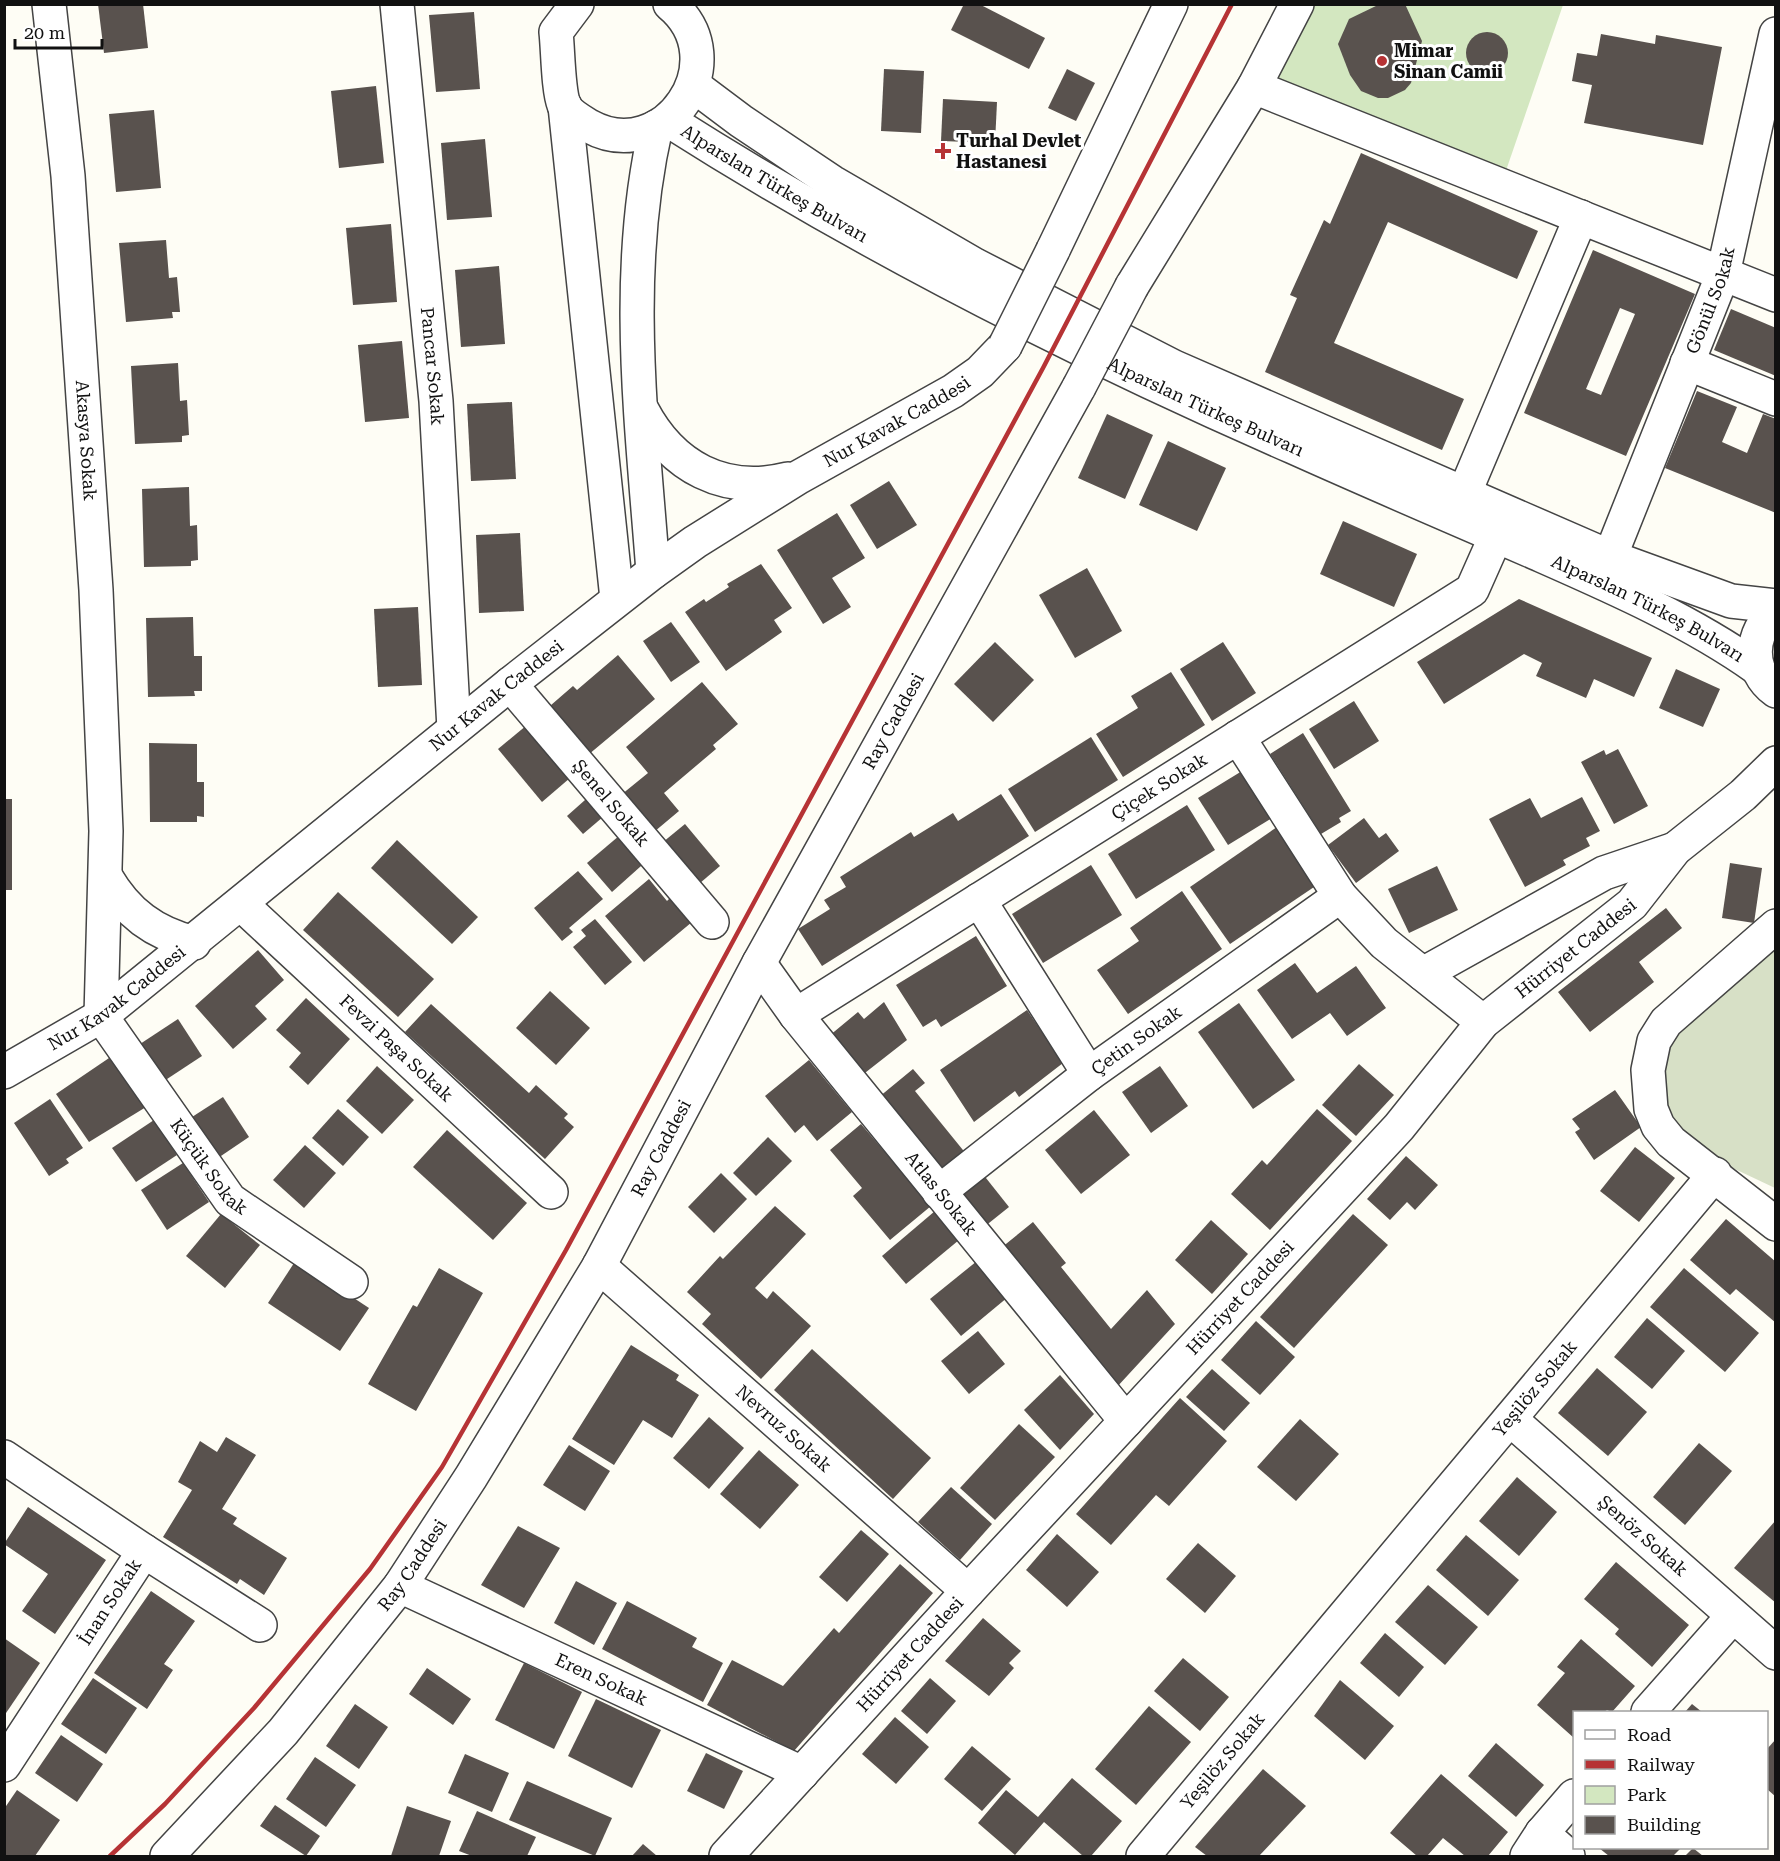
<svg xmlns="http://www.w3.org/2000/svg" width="1780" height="1861" font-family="'Roboto Serif',serif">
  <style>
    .green { fill: #d3e7c0 }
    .cemetery { fill: #d7e0c6 }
    .building { fill: #59524e; fill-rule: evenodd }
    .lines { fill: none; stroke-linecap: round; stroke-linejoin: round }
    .minor-casing { stroke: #444; stroke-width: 36 }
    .tertiary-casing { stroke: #444; stroke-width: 36 }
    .minor { stroke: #fff; stroke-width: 33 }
    .tertiary { stroke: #fff; stroke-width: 33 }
    .rail { stroke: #b63335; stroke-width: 4.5 }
    .minor-bridge-casing { stroke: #444; stroke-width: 36; stroke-linecap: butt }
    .minor-bridge { stroke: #fff; stroke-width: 33 }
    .poi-dot { fill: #b63335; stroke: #fff; stroke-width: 2 }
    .labels { text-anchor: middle; stroke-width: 6; stroke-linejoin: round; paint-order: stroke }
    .poi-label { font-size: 18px; font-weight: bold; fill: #111; stroke: #fff; text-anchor: start }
    .street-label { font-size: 18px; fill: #111; stroke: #fff }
  </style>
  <rect width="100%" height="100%" fill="#fefdf5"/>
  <polygon class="green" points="1297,5 1563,5 1501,185 1254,87"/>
  <polygon class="cemetery" points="1775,945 1775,1188 1722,1163 1680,1135 1659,1087 1669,1038"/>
  <g class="building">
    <polygon points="98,4 143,4 148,48 104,53"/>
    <polygon points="964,4 979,4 1045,38 1029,69 951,30"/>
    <polygon points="1380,4 1405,4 1422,41 1411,83 1405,90 1388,98 1378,98 1361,91 1350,75 1338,44 1349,19"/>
    <polygon points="474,12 480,89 436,92 429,15"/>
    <circle cx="1487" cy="53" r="21"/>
    <polygon points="1601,34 1655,44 1656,35 1722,47 1703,145 1584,123 1592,85 1572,81 1577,53 1597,56"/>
    <polygon points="884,69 924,71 921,133 881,131"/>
    <polygon points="1067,69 1095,83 1076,121 1048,108"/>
    <polygon points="376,86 384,163 339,168 331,91"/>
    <polygon points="943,99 997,102 995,143 941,141"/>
    <polygon points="154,110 161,188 116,192 109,114"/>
    <polygon points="485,139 492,217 447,220 441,143"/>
    <polygon points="1361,153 1538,231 1517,279 1388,222 1334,343 1464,399 1442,450 1265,372 1297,298 1290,295 1324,220 1330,224"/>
    <polygon points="391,224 397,302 353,305 346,228"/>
    <polygon points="166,240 169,278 177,277 180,312 172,312 173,318 126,322 119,243"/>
    <path d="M1593,250l102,44 -69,162 -102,-43zM1620,308l15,6 -34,81 -15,-6z"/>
    <polygon points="499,266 505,344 461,347 455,270"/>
    <polygon points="1731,309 1776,328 1776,376 1714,350"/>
    <polygon points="402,341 409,418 365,422 358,345"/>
    <polygon points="178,363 180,401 187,400 189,435 182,436 182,442 135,444 131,366"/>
    <polygon points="1697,391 1737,407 1722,442 1747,453 1763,414 1776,419 1776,513 1665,468"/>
    <polygon points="512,402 516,479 471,481 467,404"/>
    <polygon points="1107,414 1153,435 1125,499 1078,478"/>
    <polygon points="1168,441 1226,468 1197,531 1139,505"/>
    <polygon points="889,481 917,525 877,549 850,505"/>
    <polygon points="189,487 190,526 197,525 198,560 191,561 191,566 144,567 142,489"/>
    <polygon points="837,513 865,558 832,578 851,607 823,624 777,550"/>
    <polygon points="1343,521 1417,554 1394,607 1320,574"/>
    <polygon points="520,533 524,611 479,613 476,535"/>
    <polygon points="761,564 792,608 774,620 782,632 726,671 685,612 704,599 706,602 729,587 727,584"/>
    <polygon points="1087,568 1122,631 1075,658 1039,595"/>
    <polygon points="1519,599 1652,658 1634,697 1594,679 1586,698 1536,676 1542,663 1524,654 1444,704 1417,662"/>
    <polygon points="418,607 422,685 378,687 374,609"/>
    <polygon points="193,617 194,656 202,656 202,691 194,691 195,696 148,697 146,618"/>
    <polygon points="671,622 700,662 671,682 643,641"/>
    <polygon points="995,642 1034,680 993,722 954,684"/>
    <polygon points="1223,642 1256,693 1212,721 1180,669"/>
    <polygon points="618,655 655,699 582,760 543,712 573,686 577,690"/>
    <polygon points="1676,669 1720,689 1703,727 1659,708"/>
    <polygon points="1171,672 1205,725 1123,777 1096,734 1138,708 1131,696"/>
    <polygon points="702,682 738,724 713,745 716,749 664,793 679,811 648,837 616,799 648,773 626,747"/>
    <polygon points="1354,701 1379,741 1334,769 1309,729"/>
    <polygon points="533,720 577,772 542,802 498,749"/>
    <polygon points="1303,733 1351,811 1339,818 1341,822 1321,834 1270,754"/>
    <polygon points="1091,737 1118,780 1035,832 1008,789"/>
    <polygon points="149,743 197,744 197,782 204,782 204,817 197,816 197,822 150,822"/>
    <polygon points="1618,749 1648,806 1614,824 1581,762 1604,750 1606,755"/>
    <polygon points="1242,771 1272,818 1228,845 1198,798"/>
    <polygon points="594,792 610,811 583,834 567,816"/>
    <polygon points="1001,794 1029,836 822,966 798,929 830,909 824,900 846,887 840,877 911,832 914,837 953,813 958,821"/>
    <polygon points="1582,797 1600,831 1586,838 1590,846 1563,860 1566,865 1525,887 1489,819 1530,798 1541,818"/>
    <rect x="4" y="799" width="8" height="91"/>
    <polygon points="1187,805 1215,850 1136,899 1108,854"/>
    <polygon points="1364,818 1379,838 1386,833 1399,851 1356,883 1328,845"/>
    <polygon points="685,824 720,866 693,889 657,847"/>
    <polygon points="1277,827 1317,885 1230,944 1190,887"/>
    <polygon points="626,830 650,858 612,892 587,863"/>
    <polygon points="397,840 478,917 452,944 371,868"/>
    <polygon points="1730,863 1762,868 1754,923 1722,918"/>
    <polygon points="1091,865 1122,915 1043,963 1012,914"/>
    <polygon points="1437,866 1458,910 1409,933 1388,889"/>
    <polygon points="578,871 603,899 569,928 573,932 562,941 534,908"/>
    <polygon points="649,879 667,901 671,897 692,922 644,962 605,916"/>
    <polygon points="1182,891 1222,949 1128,1014 1097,970 1139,941 1130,928"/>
    <polygon points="338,892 434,979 398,1017 303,930"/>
    <polygon points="1666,908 1682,928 1639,962 1654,982 1590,1032 1558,992"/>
    <polygon points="595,919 632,962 605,985 573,947 586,936 581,930"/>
    <polygon points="976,936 1007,986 941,1027 936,1019 923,1027 896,985"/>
    <polygon points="258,950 284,980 255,1006 267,1019 233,1049 195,1006"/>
    <polygon points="1295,963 1317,993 1356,966 1386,1008 1347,1036 1330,1013 1292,1039 1257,990"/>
    <polygon points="550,991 590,1028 556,1065 516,1028"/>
    <polygon points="306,998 350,1039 308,1085 289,1067 301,1053 276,1030"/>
    <polygon points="884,1002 907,1040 861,1076 829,1036 858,1012 864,1019"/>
    <polygon points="1239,1003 1295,1080 1253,1109 1198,1032"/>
    <polygon points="431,1004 529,1093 536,1085 568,1114 564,1118 574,1127 545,1159 405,1032"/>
    <polygon points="1027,1010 1063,1063 1019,1097 1015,1091 974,1122 940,1070"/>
    <polygon points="178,1019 202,1056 164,1081 140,1044"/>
    <polygon points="112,1056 146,1107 89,1142 56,1094"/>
    <polygon points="809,1060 852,1112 817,1141 804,1125 795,1133 765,1096"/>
    <polygon points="1359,1064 1394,1095 1356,1136 1322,1105"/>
    <polygon points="377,1066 414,1100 382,1134 346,1101"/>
    <polygon points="1160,1066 1188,1106 1151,1133 1122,1092"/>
    <polygon points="913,1069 925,1083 915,1091 967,1155 942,1175 879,1097"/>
    <polygon points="1615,1090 1641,1127 1594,1160 1575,1132 1580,1129 1572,1119"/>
    <polygon points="223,1097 249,1137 218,1158 192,1117"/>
    <polygon points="50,1099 83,1148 66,1159 69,1163 49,1176 14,1123"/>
    <polygon points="338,1109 369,1137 343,1166 312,1138"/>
    <polygon points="1317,1109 1352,1141 1270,1230 1231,1194 1262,1160 1267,1165"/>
    <polygon points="1094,1110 1130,1155 1081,1194 1045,1150"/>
    <polygon points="154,1120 177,1155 136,1182 112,1148"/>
    <polygon points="861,1124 931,1206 890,1240 853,1196 862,1188 830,1150"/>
    <polygon points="447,1130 527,1203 493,1240 413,1167"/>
    <polygon points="768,1137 792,1161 756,1196 733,1173"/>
    <polygon points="305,1145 336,1173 304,1208 273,1180"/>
    <polygon points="1635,1147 1675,1178 1639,1222 1600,1191"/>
    <polygon points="1406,1156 1438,1185 1415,1210 1407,1202 1390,1220 1367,1199"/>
    <polygon points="183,1163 209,1202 167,1230 141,1190"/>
    <polygon points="721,1173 747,1199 714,1233 688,1207"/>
    <polygon points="982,1173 1009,1207 984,1227 957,1193"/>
    <polygon points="775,1206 806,1234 755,1288 767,1299 773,1291 811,1326 761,1379 702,1324 711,1314 687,1292 720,1256 723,1259"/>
    <polygon points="935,1211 959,1240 906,1284 882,1256"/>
    <polygon points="221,1214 260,1245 225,1288 186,1256"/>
    <polygon points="1353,1214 1388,1245 1294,1348 1260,1317"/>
    <polygon points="1726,1219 1776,1262 1776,1323 1736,1289 1730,1295 1690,1260"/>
    <polygon points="1211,1220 1248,1254 1212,1294 1175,1260"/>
    <polygon points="1033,1222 1066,1263 1061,1267 1111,1329 1147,1290 1175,1324 1116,1388 1001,1248"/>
    <polygon points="296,1260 369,1308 340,1351 268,1303"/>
    <polygon points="977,1261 1008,1297 961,1336 930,1299"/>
    <polygon points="439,1268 483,1293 416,1411 368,1384 413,1305 417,1307"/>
    <polygon points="1684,1268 1759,1333 1725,1372 1650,1307"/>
    <polygon points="1647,1318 1685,1351 1652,1389 1614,1357"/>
    <polygon points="1256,1321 1295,1357 1260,1395 1221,1360"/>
    <polygon points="978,1331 1005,1364 969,1394 941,1361"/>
    <polygon points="631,1345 679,1375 676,1380 699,1395 672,1438 643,1420 614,1465 572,1439"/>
    <polygon points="812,1349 931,1458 893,1499 774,1390"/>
    <polygon points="1597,1368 1647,1412 1608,1456 1558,1413"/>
    <polygon points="1212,1369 1250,1403 1224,1431 1186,1397"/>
    <polygon points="1060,1375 1094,1414 1060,1450 1024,1410"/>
    <polygon points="1180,1398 1227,1441 1169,1506 1156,1495 1111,1545 1076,1514"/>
    <polygon points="709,1417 744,1448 709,1489 673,1458"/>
    <polygon points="1300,1419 1339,1454 1296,1501 1257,1467"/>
    <polygon points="1019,1424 1055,1457 995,1520 960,1488"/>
    <polygon points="226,1437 256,1455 222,1509 237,1518 233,1524 287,1558 264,1595 240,1579 237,1584 163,1537 192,1490 178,1482 200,1441 217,1452"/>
    <polygon points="1699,1443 1732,1471 1685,1525 1653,1497"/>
    <polygon points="569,1445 610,1471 585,1511 543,1485"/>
    <polygon points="759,1450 799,1485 760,1529 720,1494"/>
    <polygon points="1517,1477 1557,1512 1519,1556 1479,1521"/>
    <polygon points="951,1487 992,1524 960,1560 918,1522"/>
    <polygon points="28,1507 106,1560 55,1634 22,1611 48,1574 4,1544"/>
    <polygon points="1776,1520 1776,1603 1734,1568"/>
    <polygon points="518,1526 560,1548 524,1608 481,1585"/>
    <polygon points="861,1530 889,1554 847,1602 819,1577"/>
    <polygon points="1057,1534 1099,1572 1067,1607 1026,1570"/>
    <polygon points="1466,1535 1519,1580 1488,1616 1436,1570"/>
    <polygon points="1198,1543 1236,1576 1205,1613 1166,1579"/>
    <polygon points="1616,1562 1689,1625 1652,1667 1615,1634 1619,1629 1584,1599"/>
    <polygon points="900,1564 933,1593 794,1751 707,1705 732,1660 783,1686 834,1628 839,1633"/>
    <polygon points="576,1581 617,1603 594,1645 554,1623"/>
    <polygon points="1428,1585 1478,1627 1445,1665 1395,1622"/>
    <polygon points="151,1591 195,1621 164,1664 173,1670 147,1709 94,1673"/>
    <polygon points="627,1601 697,1638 692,1647 723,1663 703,1702 602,1649"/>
    <polygon points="983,1618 1021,1651 1009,1663 1014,1668 989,1696 945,1661"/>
    <polygon points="1385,1633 1424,1667 1399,1697 1360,1663"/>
    <polygon points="4,1638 40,1663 4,1716"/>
    <polygon points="1581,1639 1635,1686 1612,1712 1607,1710 1604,1712 1574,1712 1574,1738 1537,1705 1565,1673 1557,1667"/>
    <polygon points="1183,1658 1229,1697 1200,1731 1154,1691"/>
    <polygon points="524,1663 582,1692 554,1749 495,1720"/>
    <polygon points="427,1668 471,1699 453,1725 409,1694"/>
    <polygon points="93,1678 137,1708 106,1754 61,1724"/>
    <polygon points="930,1678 956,1701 927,1734 901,1711"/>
    <polygon points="1340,1680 1394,1726 1365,1760 1314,1716"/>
    <polygon points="596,1699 661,1730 632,1788 568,1756"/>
    <polygon points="355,1704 388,1727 359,1769 326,1746"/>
    <polygon points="1692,1704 1702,1712 1685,1712"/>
    <polygon points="1149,1706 1191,1742 1136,1805 1095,1769"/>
    <polygon points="895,1717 929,1747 896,1784 862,1754"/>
    <polygon points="61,1735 103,1764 77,1802 35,1773"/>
    <polygon points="1776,1739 1776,1797 1767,1789 1767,1749"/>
    <polygon points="1496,1743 1544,1785 1516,1817 1468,1776"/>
    <polygon points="972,1746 1011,1779 982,1811 944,1779"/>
    <polygon points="706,1753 743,1771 724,1809 687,1791"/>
    <polygon points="465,1754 509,1773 492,1812 448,1793"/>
    <polygon points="315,1757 356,1785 326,1827 286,1799"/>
    <polygon points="1263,1769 1306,1806 1259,1856 1207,1856 1195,1847"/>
    <polygon points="1441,1774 1508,1832 1488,1856 1465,1856 1443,1838 1427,1856 1417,1856 1390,1833"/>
    <polygon points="1072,1778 1122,1821 1091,1856 1083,1856 1044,1822 1015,1855 978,1823 1006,1790 1038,1817"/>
    <polygon points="527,1781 612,1818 595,1856 509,1820"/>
    <polygon points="17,1790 60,1820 35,1856 4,1856 4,1809"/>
    <polygon points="275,1805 320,1836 306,1856 260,1826"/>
    <polygon points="407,1806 451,1821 439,1856 391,1856"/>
    <polygon points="477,1811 536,1837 527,1856 472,1856 459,1851"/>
    <polygon points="643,1844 657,1856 632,1856"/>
    <polygon points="1599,1848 1681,1848 1673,1856 1609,1856"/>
    <polygon points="1693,1848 1703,1856 1685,1856"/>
  </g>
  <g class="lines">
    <g class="minor-casing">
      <g id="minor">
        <path id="s1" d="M49,4l19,172 28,414 10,241 -5,185 129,184 121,82"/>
        <path id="s2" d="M397,4l39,397 18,328"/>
        <polyline points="1254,87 1776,295"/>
        <polyline points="565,106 617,599"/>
        <polyline points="1053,250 1171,4"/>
        <polyline points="1132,286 1254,87 1297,4"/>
        <polyline points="1687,363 1776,399"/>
        <path d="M642,410c30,57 82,85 146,69"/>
        <polyline points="1464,494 1581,217"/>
        <path id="s3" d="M1610,557l113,-283 53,-240"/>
        <path d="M653,572c-11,-148 -31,-298 3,-445"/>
        <path id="s4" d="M510,684l202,238"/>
        <polyline points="1238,737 1340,896 1384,943 1483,1022"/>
        <path d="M106,877c21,36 48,56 88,66"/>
        <polyline points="979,900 1089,1074"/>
        <path id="s5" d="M241,904l310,288"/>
        <polyline points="1776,926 1666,1022 1654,1041 1648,1070 1651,1109 1658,1126 1671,1142 1776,1224"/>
        <path id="s6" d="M759,963l37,52 330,406"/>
        <polyline points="1423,974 1604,873 1675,849"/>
        <path id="s7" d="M796,1015l676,-425 24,-54"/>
        <path id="s8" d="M4,1072l97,-56 409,-332 143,-112 42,-30 104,-65 154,-86 27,-19 25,-26"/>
        <path id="s9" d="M939,1192l150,-118 251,-178"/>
        <path id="s10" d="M599,1266l369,325"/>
        <path id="s11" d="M1510,1419l266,234"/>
        <polyline points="4,1457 144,1551 4,1765"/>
        <polyline points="144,1551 260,1625"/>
        <path id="s12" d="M400,1586l402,187"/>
        <polyline points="1648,1712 1733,1616"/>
        <polyline points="1542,1833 1568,1856"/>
        <path id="s13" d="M167,1856l116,-124 117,-146 71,-109 128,-211 160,-303 320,-576"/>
        <path id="s14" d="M726,1856l242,-265 431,-464 84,-105 149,-118 43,-55 68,-54 33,-32"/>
        <path id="s15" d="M1143,1856l572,-682"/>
        <polyline points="1527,1856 1542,1833 1574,1796"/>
      </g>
    </g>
    <g class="tertiary-casing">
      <g id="tertiary">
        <path d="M577,4l-21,28c2,17 2,58 8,73 4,9 17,16 25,21 76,42 149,-66 81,-122"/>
        <polyline points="693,85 741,121 832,182 975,265 1174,367 1610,557 1731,601 1776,606"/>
        <path id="s16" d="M668,120c198,126 410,233 625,327 78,35 157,69 236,103 77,34 159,69 228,118"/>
        <path d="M1776,611c-26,21 -29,59 0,80"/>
      </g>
    </g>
    <use href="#minor" class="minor"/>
    <use href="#tertiary" class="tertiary"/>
    <polyline class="rail" points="110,1856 165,1804 254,1708 370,1569 442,1467 566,1250 1043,368 1232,4"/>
    <g class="minor-bridge-casing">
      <g id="minor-bridge">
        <polyline points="1005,346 1053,250"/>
        <polyline points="1079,387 1132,286"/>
      </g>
    </g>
    <use href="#minor-bridge" class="minor-bridge"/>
  </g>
  <g class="poi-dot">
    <circle cx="1382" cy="61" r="6"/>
    <path d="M940 142h6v6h6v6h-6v6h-6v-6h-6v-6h6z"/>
  </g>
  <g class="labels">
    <g class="poi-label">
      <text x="1394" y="57">Mimar<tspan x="1394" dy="21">Sinan Camii</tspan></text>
      <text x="956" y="147">Turhal Devlet<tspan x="956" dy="21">Hastanesi</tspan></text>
    </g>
    <g class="street-label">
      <text dy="6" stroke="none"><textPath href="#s16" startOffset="124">Alparslan Türkeş Bulvarı</textPath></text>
      <text dy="6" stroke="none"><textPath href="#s3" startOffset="276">Gönül Sokak</textPath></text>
      <text dy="6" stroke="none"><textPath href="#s2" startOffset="364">Pancar Sokak</textPath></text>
      <text dy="6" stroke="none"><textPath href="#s16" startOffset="610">Alparslan Türkeş Bulvarı</textPath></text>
      <text dy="6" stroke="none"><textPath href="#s8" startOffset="1107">Nur Kavak Caddesi</textPath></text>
      <text dy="6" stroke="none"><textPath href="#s1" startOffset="438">Akasya Sokak</textPath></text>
      <text dy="6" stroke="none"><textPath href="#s16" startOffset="1096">Alparslan Türkeş Bulvarı</textPath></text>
      <text dy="6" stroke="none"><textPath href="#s8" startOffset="621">Nur Kavak Caddesi</textPath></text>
      <text dy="6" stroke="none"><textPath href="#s13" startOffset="1353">Ray Caddesi</textPath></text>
      <text dy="6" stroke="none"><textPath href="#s7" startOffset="429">Çiçek Sokak</textPath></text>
      <text dy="6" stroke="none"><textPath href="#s4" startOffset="156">Şenel Sokak</textPath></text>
      <text dy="6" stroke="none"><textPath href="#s14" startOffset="1245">Hürriyet Caddesi</textPath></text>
      <text dy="6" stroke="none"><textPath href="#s8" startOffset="135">Nur Kavak Caddesi</textPath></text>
      <text dy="6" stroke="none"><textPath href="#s9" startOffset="249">Çetin Sokak</textPath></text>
      <text dy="6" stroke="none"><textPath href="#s5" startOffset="212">Fevzi Paşa Sokak</textPath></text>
      <text dy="6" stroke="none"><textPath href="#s13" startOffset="867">Ray Caddesi</textPath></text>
      <text dy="6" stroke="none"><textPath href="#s1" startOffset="1200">Küçük Sokak</textPath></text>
      <text dy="6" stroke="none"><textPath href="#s6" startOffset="294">Atlas Sokak</textPath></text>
      <text dy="6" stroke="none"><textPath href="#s14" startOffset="759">Hürriyet Caddesi</textPath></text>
      <text dy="6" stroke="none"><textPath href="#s15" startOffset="610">Yeşilöz Sokak</textPath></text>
      <text dy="6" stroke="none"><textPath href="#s10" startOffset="246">Nevruz Sokak</textPath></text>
      <text dy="6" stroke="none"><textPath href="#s11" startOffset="177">Şenöz Sokak</textPath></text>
      <text dy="6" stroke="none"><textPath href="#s13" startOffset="381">Ray Caddesi</textPath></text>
      <text transform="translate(110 1602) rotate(-57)" y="6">İnan Sokak</text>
      <text dy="6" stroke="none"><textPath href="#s14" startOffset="273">Hürriyet Caddesi</textPath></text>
      <text dy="6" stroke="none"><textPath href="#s12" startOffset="222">Eren Sokak</textPath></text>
      <text dy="6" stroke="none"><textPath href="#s15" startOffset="124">Yeşilöz Sokak</textPath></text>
    </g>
  </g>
  <rect width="1780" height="1861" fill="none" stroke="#111111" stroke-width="12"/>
  <rect x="1573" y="1711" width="195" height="138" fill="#ffffff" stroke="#a0a0a0" stroke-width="1.5"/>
  <rect x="1585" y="1730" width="30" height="9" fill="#ffffff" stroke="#a0a0a0" stroke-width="1.5"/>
  <text x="1627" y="1741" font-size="18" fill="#111111">Road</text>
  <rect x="1585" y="1760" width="30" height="9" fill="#b63335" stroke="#a0a0a0" stroke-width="1.5"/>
  <text x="1627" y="1771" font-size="18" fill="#111111">Railway</text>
  <rect x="1585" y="1786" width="30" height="18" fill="#d3e7c0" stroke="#a0a0a0" stroke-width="1.5"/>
  <text x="1627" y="1801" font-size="18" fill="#111111">Park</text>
  <rect x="1585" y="1816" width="30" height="18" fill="#59524e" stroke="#a0a0a0" stroke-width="1.5"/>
  <text x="1627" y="1831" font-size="18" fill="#111111">Building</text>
  <path d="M15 39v9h87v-9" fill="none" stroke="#111111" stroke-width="3"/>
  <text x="24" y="39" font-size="18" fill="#111111" stroke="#ffffff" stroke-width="4.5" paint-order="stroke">20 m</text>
</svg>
